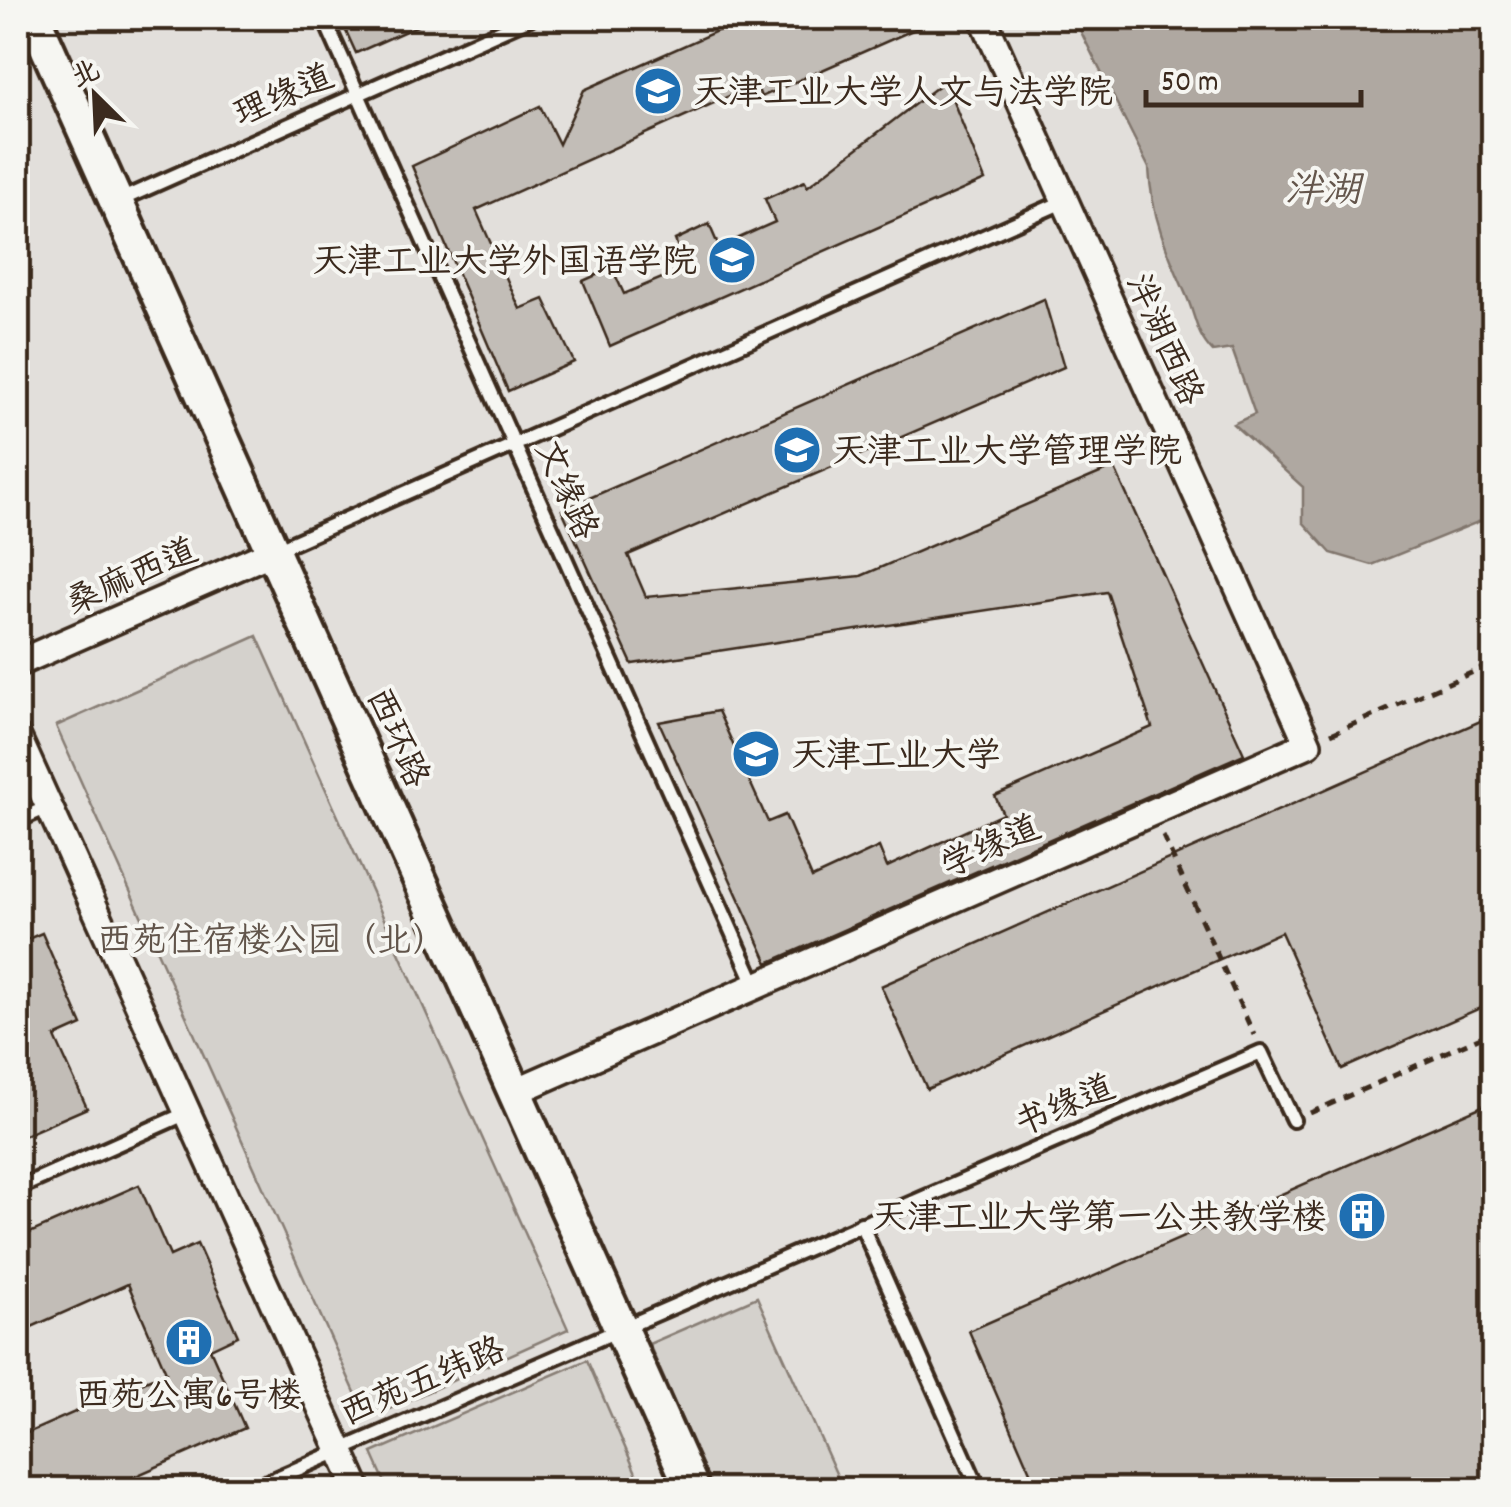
<svg xmlns="http://www.w3.org/2000/svg" width="1511" height="1507" font-family="Dekko,'LXGW WenKai TC',sans-serif">
  <style>
    .built { fill: #e2dfdb }
    .green { fill: #d4d1cc; stroke: #887e75; stroke-width: 2.5 }
    .water { fill: #afa8a1; stroke: #81766d; stroke-width: 2.5 }
    .building { fill: #c2bdb7; stroke: #3b2a1e; stroke-width: 2.5 }
    .lines { fill: none; stroke-linecap: round; stroke-linejoin: round }
    .service-casing { stroke: #3b2a1e; stroke-width: 20 }
    .minor-casing { stroke: #3b2a1e; stroke-width: 32 }
    .tertiary-casing { stroke: #3b2a1e; stroke-width: 40 }
    .path { stroke: #3b2a1e; stroke-width: 5; stroke-dasharray: 10 8; stroke-linecap: butt }
    .service { stroke: #f6f6f2; stroke-width: 12 }
    .minor { stroke: #f6f6f2; stroke-width: 25 }
    .tertiary { stroke: #f6f6f2; stroke-width: 32 }
    .labels { text-anchor: middle; stroke-width: 8; stroke-linejoin: round; paint-order: stroke }
    .poi-label { font-size: 35px; fill: #3b2a1e; stroke: #f6f6f2; text-anchor: start }
    .street-label { font-size: 35px; fill: #3b2a1e; stroke: #f6f6f2 }
    .park-label { font-size: 35px; fill: #61544a; stroke: #f6f6f2 }
    .water-label { font-size: 38px; font-style: italic; fill: #64564c; stroke: #f6f6f2 }
  </style>
  <rect width="100%" height="100%" fill="#efeeea"/>
  <filter id="ink" filterUnits="userSpaceOnUse"><feTurbulence type="fractalNoise" baseFrequency=".01" numOctaves="2"/><feDisplacementMap in="SourceGraphic" scale="20" xChannelSelector="R" yChannelSelector="G"/><feConvolveMatrix kernelMatrix="1 2 1 2 8 2 1 2 1" color-interpolation-filters="sRGB"/></filter>
  <g filter="url(#ink)">
    <rect class="built" x="18" y="18" width="1475" height="1471"/>
    <g class="green">
      <polygon points="257,636 568,1329 367,1419 56,726"/>
      <polygon points="757,1297 843,1489 712,1489 649,1344"/>
      <polygon points="587,1360 643,1489 388,1489 372,1453"/>
    </g>
    <path class="water" d="M1074,18h419v498l-121,49 -41,-12 -28,-31v-35l-70,-63 22,-10 -23,-65 -19,3c-17,-17 -17,-34 -26,-55 -19,-43 -36,-81 -38,-129z"/>
    <g class="building">
      <polygon points="340,18 435,18 356,53"/>
      <polygon points="746,18 940,18 761,97 756,84 476,210 520,309 544,299 574,362 508,391 412,166 540,106 559,144 584,90"/>
      <polygon points="945,81 985,180 610,346 583,281 612,268 624,294 686,268 675,240 709,224 719,247 775,222 765,199 805,181 807,187"/>
      <polygon points="1044,299 1064,367 628,555 646,597 861,576 1114,467 1244,754 768,963 659,722 718,711 768,822 785,815 812,878 879,847 887,867 1003,814 995,796 1152,727 1107,592 632,664 562,510"/>
      <polygon points="1494,715 1494,1002 1342,1069 1281,932 927,1089 881,986"/>
      <polygon points="42,933 82,1025 55,1037 87,1108 18,1138 18,943"/>
      <polygon points="1494,1101 1494,1490 1038,1490 969,1331"/>
      <polygon points="139,1185 170,1256 197,1244 238,1336 210,1349 245,1428 104,1490 18,1490 18,1437 166,1372 128,1284 18,1333 18,1238"/>
    </g>
    <g class="lines">
      <g class="service-casing">
        <g id="service">
          <polyline points="324,18 756,986"/>
          <polyline points="118,201 530,18"/>
          <polyline points="274,551 1065,201"/>
          <polyline points="18,820 48,807"/>
          <polyline points="18,1188 187,1113"/>
          <polyline points="861,1224 979,1490"/>
          <polyline points="249,1490 1261,1052 1293,1120"/>
        </g>
      </g>
      <g class="minor-casing">
        <g id="minor">
          <polyline points="18,663 272,552"/>
          <polyline points="18,738 358,1490"/>
          <polyline points="514,1092 1308,744 983,18"/>
        </g>
      </g>
      <g class="tertiary-casing">
        <polyline id="tertiary" points="34,18 693,1490"/>
      </g>
      <g class="path">
        <polyline points="1331,734 1494,663"/>
        <polyline points="1163,836 1254,1035"/>
        <polyline points="1310,1113 1494,1031"/>
      </g>
      <use href="#service" class="service"/>
      <use href="#minor" class="minor"/>
      <use href="#tertiary" class="tertiary"/>
    </g>
  </g>
  <defs>
    <g id="university-disc" transform="scale(2.5)"><circle r="9.5" fill="#1f6fb2" stroke="#f6f6f2"/><path d="M0-5L7-2L0 1L-7-2ZM-4 1L0 2.5L4 1V4Q0 6-4 4Z" fill="#fff"/></g>
    <g id="building-disc" transform="scale(2.5)"><circle r="9.5" fill="#1f6fb2" stroke="#f6f6f2"/><path d="M-4-6H4V6H1V3H-1V6H-4ZM-2.5-4.3h1.7v1.8h-1.7ZM.8-4.3h1.7v1.8H.8ZM-2.5-1h1.7V.8h-1.7ZM.8-1h1.7V.8H.8Z" fill="#fff"/></g>
  </defs>
  <g fill-rule="evenodd">
    <use href="#university-disc" x="658" y="91"/>
    <use href="#university-disc" x="732" y="260"/>
    <use href="#university-disc" x="797" y="450"/>
    <use href="#university-disc" x="756" y="754"/>
    <use href="#building-disc" x="1362" y="1216"/>
    <use href="#building-disc" x="189" y="1342"/>
  </g>
  <g class="labels">
    <g class="poi-label">
      <text x="693" y="103">天津工业大学人文与法学院</text>
      <text x="697" y="272" text-anchor="end">天津工业大学外国语学院</text>
      <text x="832" y="462">天津工业大学管理学院</text>
      <text x="791" y="766">天津工业大学</text>
      <text x="1327" y="1228" text-anchor="end">天津工业大学第一公共教学楼</text>
      <text x="189" y="1406" text-anchor="middle">西苑公寓6号楼</text>
    </g>
    <g class="street-label">
      <text transform="translate(283 94) rotate(-24)" y="12">理缘道</text>
      <text transform="translate(1166 339) rotate(66)" y="12">泮湖西路</text>
      <text transform="translate(568 489) rotate(66)" y="12">文缘路</text>
      <text transform="translate(131 575) rotate(-24)" y="12">桑麻西道</text>
      <text transform="translate(399 737) rotate(66)" y="12">西环路</text>
      <text transform="translate(990 845) rotate(-24)" y="12">学缘道</text>
      <text transform="translate(1064 1104) rotate(-23)" y="12">书缘道</text>
      <text transform="translate(422 1380) rotate(-23)" y="12">西苑五纬路</text>
    </g>
    <g class="park-label">
      <text x="272" y="951">西苑住宿楼公园（北）</text>
    </g>
    <g class="water-label">
      <text x="1323" y="201">泮湖</text>
    </g>
  </g>
  <rect width="1511" height="1507" fill="none" stroke="#f6f6f2" stroke-width="60"/>
  <rect x="30" y="30" width="1451" height="1447" fill="none" stroke="#3b2a1e" stroke-width="4" filter="url(#ink)"/>
  <g transform="translate(95 95) rotate(336)" stroke="#f6f6f2" stroke-width="8" paint-order="stroke">
  <path d="M0-8L18 38L0 25L-18 38Z" fill="#3b2a1e"/>
  <text y="-15" font-size="28" font-weight="bold" text-anchor="middle" fill="#3b2a1e">北</text>
  </g>
  <path d="M1146 90v15h215v-15" fill="none" stroke="#3b2a1e" stroke-width="5"/>
  <text x="1161" y="90" font-size="30" fill="#3b2a1e" stroke="#f6f6f2" stroke-width="8" paint-order="stroke">50 m</text>
</svg>
